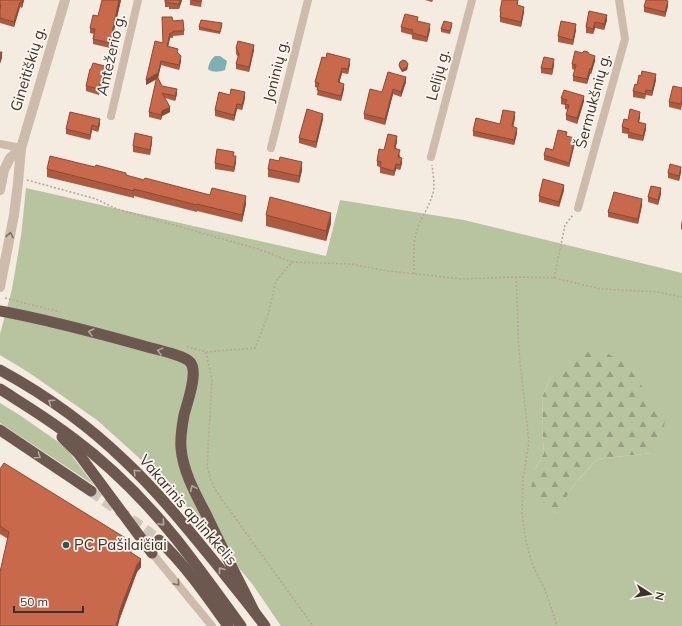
<svg xmlns="http://www.w3.org/2000/svg" width="682" height="626" font-family="Mulish,sans-serif">
  <style>
    .green { fill: #b8c4a0; fill-rule: evenodd }
    .forest { fill: url(#forest-firs) }
    .water { fill: #7fb0b2 }
    .lines { fill: none; stroke-linecap: round; stroke-linejoin: round }
    .trunk-tunnel { stroke: #cfc6bd; stroke-width: 11; stroke-dasharray: 11 5.5; stroke-linecap: butt }
    .path { stroke: #b9a596; stroke-width: 1.5; stroke-dasharray: 2 2; stroke-linecap: butt }
    .minor { stroke: #cdbbac; stroke-width: 8 }
    .tertiary { stroke: #cdbbac; stroke-width: 10 }
    .trunk { stroke: #6c584f; stroke-width: 11 }
    .wall { fill: #ac5a40 }
    .shaded-wall { fill: #8c4a34 }
    .building { fill: #c8694b; stroke: #8c4a34 }
    .oneway { stroke: #7d6f65 }
    .oneway2 { stroke: #b4a69e }
    .poi-dot { fill: #1f5a5e; stroke: #fbf5ee; stroke-width: 1.5 }
    .labels { text-anchor: middle; stroke-width: 3.5; stroke-linejoin: round; paint-order: stroke }
    .street-label { font-size: 15px; fill: #3b302b; stroke: #fbf5ee }
    .poi-label { font-size: 15px; fill: #3b302b; stroke: #fbf5ee; text-anchor: start }
  </style>
  <defs>
    <pattern id="forest-firs" width="22" height="20" patternUnits="userSpaceOnUse"><rect width="22" height="20" fill="#b8c4a0"/><path d="M5 1l3.5 6h-7zM16 11l3.5 6h-7z" fill="#97a083"/></pattern>
  </defs>
  <rect width="100%" height="100%" fill="#f4ebe1"/>
  <g class="green">
    <path d="M26,188l300,68 14,-56 124,20 218,53v353h-401l-28,-41 -44,-53 -32,-37 -40,-39 -40,-36 -69,-48 -28,-17v-21l12,-45 9,-53zM551,377l101,76 -55,6 -23,26 -19,28 -20,-43 9,-17 -2,-26 1,-32z"/>
    <polygon points="0,403 21,416 64,446 69,452 94,485 0,423"/>
  </g>
  <polygon class="forest" points="585,352 605,352 626,364 665,418 663,436 652,453 597,459 574,485 556,513 540,508 532,499 531,488 535,470 544,453 542,427 543,395 551,377"/>
  <path class="water" d="M215,56h5l7,5 -2,9c-6,2 -12,3 -17,-1 1,-6 3,-10 7,-13z"/>
  <g class="lines">
    <polyline class="trunk-tunnel" points="91,491 129,518 159,540"/>
    <g class="path">
      <polyline points="27,180 96,199 117,209 258,249 292,262 276,281 267,318 255,348 206,352 185,346"/>
      <polyline points="292,262 351,264 388,271 462,279 516,277 554,278 601,289 658,292 682,297"/>
      <path d="M414,274c0,-14 -1,-28 2,-41 4,-15 17,-31 18,-46 0,-7 -1,-15 -2,-22"/>
      <polyline points="516,277 519,352 529,442 523,479 522,513 526,541 532,564 546,592 557,626"/>
      <polyline points="554,278 565,225 573,215"/>
      <polyline points="5,298 60,312"/>
      <polyline points="206,352 212,380 207,466 211,481 218,494 313,626"/>
    </g>
    <g class="minor">
      <polyline points="111,116 138,0"/>
      <polyline points="0,144 21,148"/>
      <polyline points="271,148 308,0"/>
      <polyline points="431,157 472,0"/>
      <polyline points="578,208 625,39 619,0"/>
      <polyline points="152,553 212,626"/>
    </g>
    <g class="tertiary">
      <polyline points="0,190 4,170 10,158 21,148"/>
      <polyline points="0,287 14,215 18,183 21,148 65,0"/>
    </g>
    <g class="trunk">
      <path d="M0,311c49,9 97,22 144,35 10,3 40,9 46,16 9,10 -3,41 -6,53 -2,11 -4,22 -3,33 2,24 15,47 26,68 15,32 31,63 47,95"/>
      <path d="M0,370c44,24 89,56 125,91 36,34 66,72 97,110 14,18 29,36 43,55"/>
      <path d="M0,389c25,16 50,31 73,49 39,29 74,65 104,102 22,28 43,57 64,86"/>
      <polyline points="0,430 91,491"/>
      <polyline points="62,437 78,453 152,553"/>
      <path d="M159,540c27,26 47,55 69,86"/>
    </g>
  </g>
  <g class="wall">
    <polygon points="0,0 24,0 22,8 20,7 14,27 0,23"/>
    <polygon points="121,0 110,48 93,44 93,39 94,34 90,33 90,28 98,16"/>
    <polygon points="165,0 182,0 179,9 169,9 169,7 165,7"/>
    <polygon points="190,0 202,0 201,7 190,5"/>
    <polygon points="425,0 433,0 432,2"/>
    <polygon points="518,0 518,5 524,12 521,27 500,22 500,11"/>
    <polygon points="668,6 665,17 644,12 644,7"/>
    <polygon points="589,11 607,20 604,30 595,28 593,34 586,33 586,27"/>
    <polygon points="173,21 184,31 184,35 173,36 173,38 170,38 168,47 178,53 181,61 179,70 161,65 158,78 162,86 177,94 175,101 165,98 170,112 162,116 161,120 149,117 149,112 157,79 146,85"/>
    <polygon points="418,21 430,30 427,42 412,39 412,35 401,32 401,27"/>
    <polygon points="222,26 220,34 199,30 199,27"/>
    <polygon points="452,26 450,34 441,32 441,29"/>
    <polygon points="576,30 573,45 558,42 558,36"/>
    <polygon points="236,48 254,50 249,72 236,69 236,64 238,57 236,54"/>
    <polygon points="589,54 595,61 591,74 590,74 587,84 573,81 573,76 575,70 572,69 572,64"/>
    <polygon points="322,57 350,64 348,74 342,73 339,83 344,89 341,101 317,95 318,88 315,87 315,82"/>
    <polygon points="399,65 408,66 407,70 402,72 399,67"/>
    <polygon points="554,65 552,75 541,73 541,68"/>
    <polygon points="105,71 99,95 86,91 86,86"/>
    <polygon points="656,80 652,96 646,95 645,99 633,97 633,91 637,85"/>
    <polygon points="406,82 401,97 393,94 385,125 364,119 364,114 382,92"/>
    <polygon points="682,88 682,105 681,110 669,107 669,102"/>
    <polygon points="245,98 242,110 237,109 234,121 215,116 215,110"/>
    <polygon points="561,98 584,101 577,124 566,120 566,115 568,110 565,109 565,105 561,104"/>
    <polygon points="640,117 639,122 646,129 643,141 628,138 628,134 622,133 622,127 628,120"/>
    <polygon points="515,118 513,127 517,133 514,145 473,136 473,131 500,124"/>
    <polygon points="323,119 316,148 299,143 299,138"/>
    <polygon points="100,124 98,132 92,130 90,140 66,134 66,129"/>
    <polygon points="567,136 575,143 569,167 544,160 544,155 553,150"/>
    <polygon points="152,142 150,155 133,152 133,146"/>
    <polygon points="397,142 395,149 400,155 400,157 402,163 400,170 396,169 394,176 380,173 380,167 377,166 377,161 384,150"/>
    <polygon points="234,156 236,162 234,172 215,169 215,163"/>
    <polygon points="47,169 126,176 246,204 242,222 197,211 197,212 134,196 134,198 47,177"/>
    <polygon points="268,169 302,170 299,183 268,177"/>
    <polygon points="681,172 679,181 668,178 668,173"/>
    <polygon points="564,190 559,207 539,202 539,196"/>
    <polygon points="661,194 658,205 648,202 648,197"/>
    <polygon points="642,205 638,224 608,217 608,212"/>
    <polygon points="266,215 331,223 326,241 266,226"/>
    <polygon points="682,220 682,230 681,229 681,224"/>
    <polygon points="0,469 132,550 131,552 141,567 137,572 120,618 8,539 0,534"/>
  </g>
  <g class="shaded-wall">
    <polygon points="22,0 24,0 22,8"/>
    <polygon points="119,0 121,0 110,48 110,43"/>
    <polygon points="180,0 182,0 179,9 179,4"/>
    <polygon points="668,1 668,6 665,17 665,12"/>
    <polygon points="20,2 20,7 14,27 14,22"/>
    <polygon points="524,7 524,12 521,27 521,22"/>
    <polygon points="607,15 607,20 604,30 604,24"/>
    <polygon points="595,22 595,28 593,34 593,29"/>
    <polygon points="430,24 430,30 427,42 427,37"/>
    <polygon points="576,24 576,30 573,45 573,40"/>
    <polygon points="170,33 170,38 167,51 167,46"/>
    <polygon points="254,45 254,50 249,72 249,67"/>
    <polygon points="2,52 2,58 0,64 0,59"/>
    <polygon points="181,56 181,61 179,70 179,65"/>
    <polygon points="595,56 595,61 591,74 591,69"/>
    <polygon points="350,59 350,64 348,74 348,69"/>
    <polygon points="554,59 554,65 552,75 552,69"/>
    <polygon points="161,61 161,65 158,78 146,85 146,80"/>
    <polygon points="408,64 407,70 402,72 402,70"/>
    <polygon points="105,66 105,71 99,95 99,89"/>
    <polygon points="342,68 342,73 338,88 338,82"/>
    <polygon points="590,68 590,74 587,84 587,79"/>
    <polygon points="656,74 656,80 652,96 652,91"/>
    <polygon points="406,77 406,82 401,97 401,92"/>
    <polygon points="344,84 344,89 341,101 341,96"/>
    <polygon points="177,89 177,94 175,101 175,96"/>
    <polygon points="393,89 393,94 385,125 385,119"/>
    <polygon points="245,92 245,98 242,110 242,105"/>
    <polygon points="584,96 584,101 577,124 577,118"/>
    <polygon points="237,104 237,109 234,121 234,115"/>
    <polygon points="170,107 170,112 162,116 161,120 161,115 162,111"/>
    <polygon points="515,112 515,118 512,132 512,126"/>
    <polygon points="640,112 640,117 638,128 638,122"/>
    <polygon points="323,114 323,119 316,148 316,142"/>
    <polygon points="100,119 100,124 98,132 98,127"/>
    <polygon points="646,124 646,129 643,141 643,136"/>
    <polygon points="92,125 92,130 90,140 90,135"/>
    <polygon points="517,128 517,133 514,145 514,140"/>
    <polygon points="397,136 397,142 394,154 394,148"/>
    <polygon points="152,137 152,142 150,155 150,150"/>
    <polygon points="575,138 575,143 569,167 569,163"/>
    <polygon points="236,156 236,162 234,172 234,167"/>
    <polygon points="402,158 402,163 400,170 400,165"/>
    <polygon points="302,162 302,170 299,183 299,176"/>
    <polygon points="396,164 396,169 394,176 394,171"/>
    <polygon points="681,167 681,172 679,181 679,176"/>
    <polygon points="564,185 564,190 559,207 559,202"/>
    <polygon points="661,188 661,194 658,205 658,200"/>
    <polygon points="246,196 246,204 242,222 242,215"/>
    <polygon points="642,199 642,205 638,224 638,219"/>
    <polygon points="331,213 331,223 326,241 326,231"/>
    <polygon points="132,542 132,550 127,558 127,550"/>
    <polygon points="141,559 141,567 137,572 120,618 118,626 116,626 120,610 137,565"/>
  </g>
  <g class="building">
    <polygon points="0,0 22,0 22,3 20,2 14,22 0,18 0,9 1,5 0,5"/>
    <polygon points="102,0 119,0 110,43 93,39 95,29 90,28 93,15 98,16"/>
    <polygon points="165,0 180,0 179,4 169,3 169,2 165,2"/>
    <polygon points="192,0 201,0 201,2"/>
    <polygon points="502,0 518,0 517,5 524,7 521,22 500,17 501,12 500,11"/>
    <polygon points="646,0 664,0 668,1 665,12 644,7"/>
    <polygon points="589,11 607,15 604,24 595,22 593,29 586,27"/>
    <polygon points="405,14 418,17 417,21 430,24 427,37 412,33 413,30 401,27"/>
    <polygon points="162,17 172,17 173,21 183,20 184,31 173,31 173,33 170,33 167,46 178,49 177,52 181,56 179,65 161,61 158,73 146,80 155,41 163,43"/>
    <polygon points="201,20 222,23 220,32 199,27"/>
    <polygon points="444,21 452,23 450,31 441,29"/>
    <polygon points="561,21 576,24 573,40 558,36"/>
    <polygon points="238,41 254,45 249,67 236,64 239,54 236,48"/>
    <polygon points="575,51 582,53 584,51 588,52 589,54 595,56 591,69 590,68 587,79 573,76 576,65 572,64"/>
    <polygon points="0,52 2,52 0,59"/>
    <polygon points="327,53 350,59 348,69 342,68 338,82 344,84 341,96 317,90 319,83 315,82 322,57 326,58"/>
    <polygon points="544,57 554,59 552,69 541,68"/>
    <polygon points="403,60 406,61 408,64 407,67 402,70 399,65 400,62"/>
    <polygon points="93,63 105,66 99,89 86,86 90,69 91,69"/>
    <polygon points="642,71 656,74 652,91 646,90 645,94 633,91 635,84 637,85 639,75 641,76"/>
    <polygon points="388,72 406,77 401,92 393,89 385,119 364,114 370,89 382,92"/>
    <polygon points="157,76 162,86 177,89 175,96 162,93 170,107 162,111 161,115 149,112"/>
    <polygon points="673,86 682,88 682,100 681,104 669,102"/>
    <polygon points="231,89 245,92 242,105 237,104 234,115 215,110 219,92 230,95"/>
    <polygon points="564,90 584,96 577,118 566,115 569,105 565,104 567,100 561,98"/>
    <polygon points="307,109 323,114 316,142 299,138"/>
    <polygon points="630,109 640,112 638,122 646,124 643,136 628,132 629,129 622,127 624,119 628,120"/>
    <polygon points="503,110 515,112 512,126 517,128 514,140 473,131 476,118 500,124"/>
    <polygon points="70,112 100,119 98,127 92,125 90,135 66,129"/>
    <polygon points="558,130 567,132 566,136 575,138 569,163 544,155 546,148 553,150"/>
    <polygon points="135,133 152,137 150,150 133,146"/>
    <polygon points="388,134 397,136 394,148 400,150 398,157 402,158 400,165 396,164 394,171 380,167 381,162 377,161 379,149 384,150"/>
    <polygon points="217,149 234,152 233,156 236,156 234,167 215,163"/>
    <polygon points="50,156 95,167 96,165 126,173 126,175 144,180 145,178 210,195 212,188 246,196 242,215 197,204 197,205 134,189 134,191 47,169"/>
    <polygon points="280,157 302,162 299,176 268,169 270,159 279,161"/>
    <polygon points="670,164 681,167 679,176 668,173"/>
    <polygon points="543,179 564,185 559,202 539,196"/>
    <polygon points="651,186 661,188 658,200 648,197"/>
    <polygon points="614,192 642,199 638,219 608,212"/>
    <polygon points="270,197 331,213 326,231 266,215"/>
    <polygon points="4,463 132,542 127,550 141,559 137,565 120,610 116,626 0,626 0,572 9,532 0,526 0,469"/>
  </g>
  <defs><path id="oneway-chevron" d="M-2-3.5L2.5 0L-2 3.5" fill="none" stroke-width="1.6" stroke-linecap="round" stroke-linejoin="round"/></defs>
  <g class="oneway">
    <use href="#oneway-chevron" transform="translate(10 235) rotate(-80)"/>
    <use href="#oneway-chevron" transform="translate(177 583) rotate(50)"/>
  </g>
  <g class="oneway2">
    <use href="#oneway-chevron" transform="translate(91 332) rotate(-166)"/>
    <use href="#oneway-chevron" transform="translate(160 351) rotate(-165)"/>
    <use href="#oneway-chevron" transform="translate(51 402) rotate(-145)"/>
    <use href="#oneway-chevron" transform="translate(38 456) rotate(35)"/>
    <use href="#oneway-chevron" transform="translate(136 472) rotate(-134)"/>
    <use href="#oneway-chevron" transform="translate(193 488) rotate(-114)"/>
    <use href="#oneway-chevron" transform="translate(162 523) rotate(48)"/>
    <use href="#oneway-chevron" transform="translate(221 570) rotate(-128)"/>
  </g>
  <circle class="poi-dot" cx="66" cy="545" r="4"/>
  <g class="labels">
    <g class="street-label">
      <text transform="translate(111 55) rotate(-77)" y="5">Antežerio g.</text>
      <text transform="translate(28 69) rotate(-73)" y="5">Gineitiškių g.</text>
      <text transform="translate(276 71) rotate(-76)" y="5">Joninių g.</text>
      <text transform="translate(438 75) rotate(-75)" y="5">Lelijų g.</text>
      <text transform="translate(593 101) rotate(-75)" y="5">Šermukšnių g.</text>
      <text transform="translate(188 510) rotate(49)" y="5">Vakarinis aplinkkelis</text>
    </g>
    <g class="poi-label">
      <text x="74" y="550">PC Pašilaičiai</text>
    </g>
  </g>
  <g transform="translate(650 594) rotate(102)" stroke="#fbf5ee" stroke-width="3" paint-order="stroke">
  <path d="M0-3L7 15L0 10L-7 15Z" fill="#3b302b"/>
  <text y="-6" font-size="11" font-weight="bold" text-anchor="middle" fill="#3b302b">N</text>
  </g>
  <path d="M14 606v6h69v-6" fill="none" stroke="#3b302b" stroke-width="2"/>
  <text x="20" y="606" font-size="12" fill="#3b302b" stroke="#fbf5ee" stroke-width="3" paint-order="stroke">50 m</text>
</svg>
